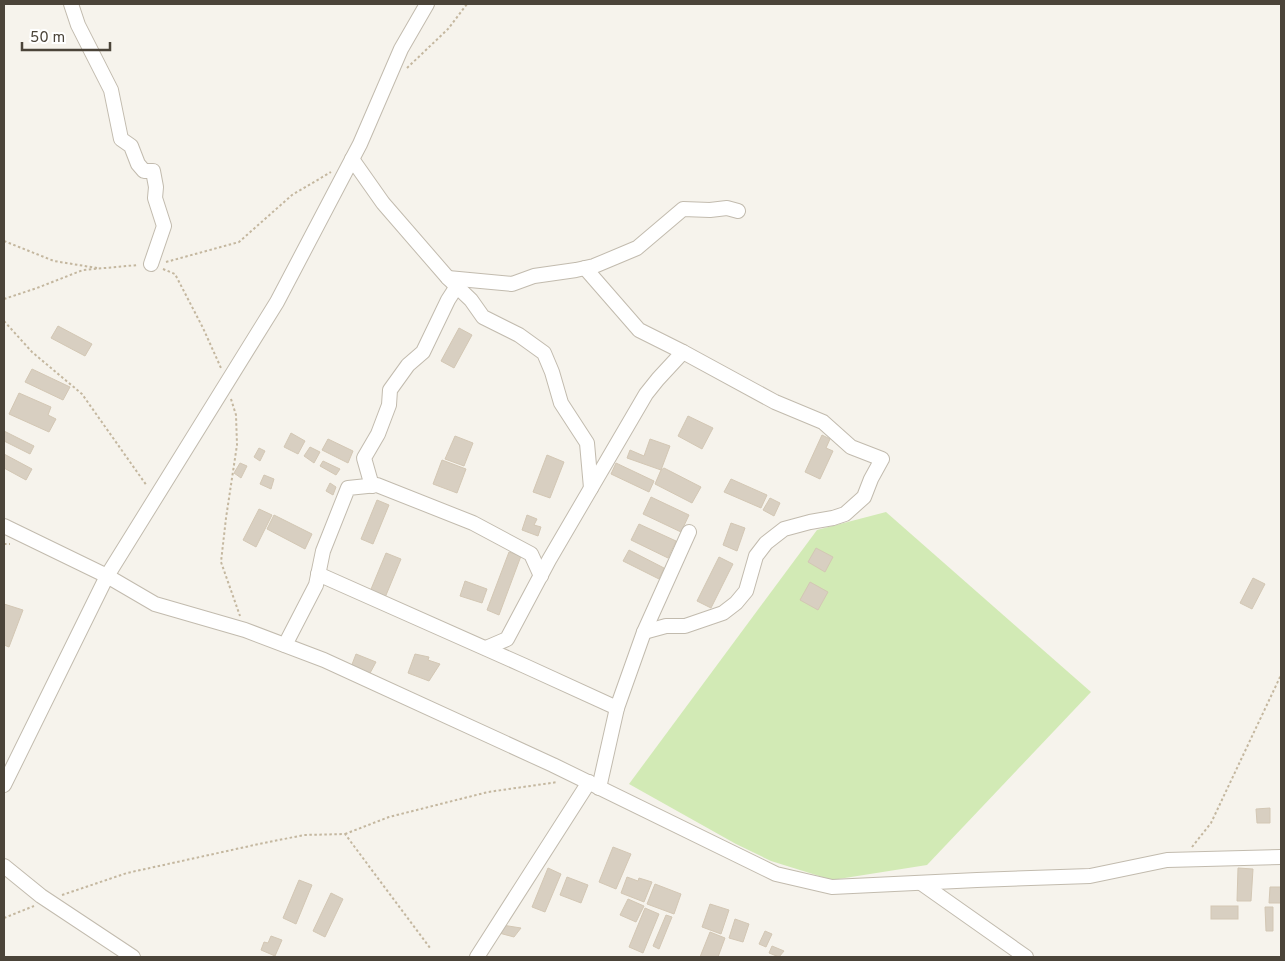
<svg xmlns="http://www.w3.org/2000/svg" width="1285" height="961" font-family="Overpass,sans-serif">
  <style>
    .green { fill: #d2eab5 }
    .building { fill: #d8cfc1; stroke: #d3c7b4 }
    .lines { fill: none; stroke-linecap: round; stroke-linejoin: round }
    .minor-casing { stroke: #c2bbae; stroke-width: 16 }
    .path { stroke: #c4b79f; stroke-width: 2; stroke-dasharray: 2.5 2.5; stroke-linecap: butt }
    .minor { stroke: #fff; stroke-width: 14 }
  </style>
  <rect width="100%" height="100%" fill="#f6f3ec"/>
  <polygon class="green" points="886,512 1091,692 927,865 832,880 771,861 736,844 629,784 817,530"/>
  <g class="building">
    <polygon points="58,326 92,344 85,356 51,338"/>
    <polygon points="459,328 472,335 454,368 441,361"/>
    <polygon points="32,369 70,387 63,400 25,382"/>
    <polygon points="19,393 51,407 48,415 56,419 49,432 9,414"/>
    <polygon points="688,416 713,428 702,449 678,436"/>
    <polygon points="4,431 34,446 30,454 4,441"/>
    <polygon points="291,433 305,441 298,454 284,447"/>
    <polygon points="822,435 830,439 826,448 833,451 820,479 805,472"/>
    <polygon points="455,436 473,443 464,466 445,459"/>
    <polygon points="328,439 353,451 348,463 322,450"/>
    <polygon points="650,439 670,446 661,470 627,458 630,450 644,456"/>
    <polygon points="310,447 320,452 314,463 304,456"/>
    <polygon points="259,448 265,451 260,461 254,457"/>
    <polygon points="4,454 32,469 26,480 4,468"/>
    <polygon points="547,455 564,462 550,498 533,492"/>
    <polygon points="442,460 466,469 457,493 433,484"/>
    <polygon points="323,461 340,469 336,475 320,466"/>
    <polygon points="240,463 247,466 241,478 234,473"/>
    <polygon points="616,463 654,481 649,492 611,474"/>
    <polygon points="664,468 701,487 692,503 655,484 661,470"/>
    <polygon points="264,475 274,479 271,489 260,484"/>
    <polygon points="731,479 767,495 761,508 724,492"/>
    <polygon points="330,483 336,487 333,495 326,491"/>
    <polygon points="651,497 689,515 681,532 643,514"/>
    <polygon points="770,498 780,503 774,516 763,510"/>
    <polygon points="377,500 389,505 373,544 361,539"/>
    <polygon points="259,509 272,515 256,547 243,540"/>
    <polygon points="274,515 312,534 305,549 267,529"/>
    <polygon points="527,515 537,519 534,525 541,527 538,536 522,530"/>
    <polygon points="731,523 745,528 737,551 723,545"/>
    <polygon points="639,524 676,541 668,558 631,540"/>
    <polygon points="816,548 833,557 825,572 808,562"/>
    <polygon points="629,550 664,568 659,579 623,561"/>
    <polygon points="509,552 521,556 499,615 487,610"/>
    <polygon points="386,553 401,559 384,600 369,594"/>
    <polygon points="719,557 733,564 711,608 697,601"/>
    <polygon points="1253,578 1265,584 1252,609 1240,603"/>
    <polygon points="465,581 487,589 482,603 460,596"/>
    <polygon points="810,582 828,592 818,610 800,600"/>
    <polygon points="4,604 23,610 9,647 4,645"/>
    <polygon points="356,654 376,662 369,675 351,667"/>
    <polygon points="415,654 429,657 428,660 440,664 429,681 408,673"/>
    <polygon points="1270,808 1270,823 1257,823 1256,809"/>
    <polygon points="613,847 631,854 616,889 599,882"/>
    <polygon points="548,868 561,874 545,912 532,907"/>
    <polygon points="1238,868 1253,869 1251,901 1237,901"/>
    <polygon points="567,877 588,885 581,903 560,895"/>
    <polygon points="627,877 638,881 639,878 652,882 644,902 621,893"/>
    <polygon points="299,880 312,885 296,924 283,918"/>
    <polygon points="655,884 681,894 674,914 647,904"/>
    <polygon points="1270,887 1281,887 1281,903 1269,903"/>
    <polygon points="331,893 343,899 325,937 313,931"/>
    <polygon points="628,899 644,906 636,922 620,915"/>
    <polygon points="710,904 729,910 721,934 702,927"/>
    <rect x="1211" y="906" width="27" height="13"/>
    <polygon points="1265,907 1273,907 1273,931 1266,931"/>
    <polygon points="645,908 659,914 643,953 629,947"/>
    <polygon points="666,915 672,917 659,949 653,946"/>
    <polygon points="735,919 749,924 743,942 729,938"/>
    <polygon points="502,925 521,928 514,937 499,933"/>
    <polygon points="765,931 772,934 766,947 759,944"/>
    <polygon points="710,932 725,938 718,957 700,957"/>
    <polygon points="271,936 282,940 275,956 261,950 264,942 268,943"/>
    <polygon points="772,946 784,951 779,957 769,953"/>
  </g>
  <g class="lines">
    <g class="minor-casing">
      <g id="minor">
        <polyline points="71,4 78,25 111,90 121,139 131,146 138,164 144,171 153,171 156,187 155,198 164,226 151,264"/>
        <polyline points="352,159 383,203 448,278 471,300 483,317 519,335 544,353 552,372 561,403 587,443 591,488"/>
        <polyline points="585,268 639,330 683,352 775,402 823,422 851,447 882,459 871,479 864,497 845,514 833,518 810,522 784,529 766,543 756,556 746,591 736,603 723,613 685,626 666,626 644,632"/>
        <polyline points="448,278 512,284 534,276 576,270 594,266 637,248 683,209 710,210 727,208 738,211"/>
        <polyline points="372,486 364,458 378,434 389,405 390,390 408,365 423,352 448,300 457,286"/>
        <polyline points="4,526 107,576 155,604 245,630 324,660 553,765 776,874 832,887 977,880 1090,876 1167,860 1281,857"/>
        <polyline points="318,574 525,666 617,708"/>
        <polyline points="285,645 316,585 323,551 348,488 377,485 473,523 531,554 541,576"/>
        <polyline points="486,648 507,639 549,560 646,394 658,379 683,352"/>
        <polyline points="4,785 107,576 277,302 360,144 401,49 427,4"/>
        <polyline points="599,788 617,708 644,632 689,532"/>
        <polyline points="4,866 41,896 133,957"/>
        <polyline points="921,883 1026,957"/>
        <polyline points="477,957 589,782"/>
      </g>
    </g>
    <g class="path">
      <polyline points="407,68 448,29 467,4"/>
      <polyline points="4,241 54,261 97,268"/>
      <polyline points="166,262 239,242 292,195 331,172"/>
      <polyline points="163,269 175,274 203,328 221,368"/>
      <polyline points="4,299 37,288 83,270 138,265"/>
      <polyline points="4,321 32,352 82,394 147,486"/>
      <polyline points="231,399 236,415 237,445 226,518 221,562 240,616"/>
      <polyline points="4,544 10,544"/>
      <polyline points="345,834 389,817 488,792 558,782"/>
      <polyline points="1192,847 1211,823 1281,675"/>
      <polyline points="62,895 127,873 259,844 304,835 345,834 430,948"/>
      <polyline points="4,918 34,906"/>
    </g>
    <use href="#minor" class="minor"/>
  </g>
  <rect width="1285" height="961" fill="none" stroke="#4b4439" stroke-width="10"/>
  <path d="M22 42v8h88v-8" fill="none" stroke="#4b4439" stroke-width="2.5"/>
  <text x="30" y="42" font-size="15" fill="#4b4439" stroke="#ffffff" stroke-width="4" paint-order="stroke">50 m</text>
</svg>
